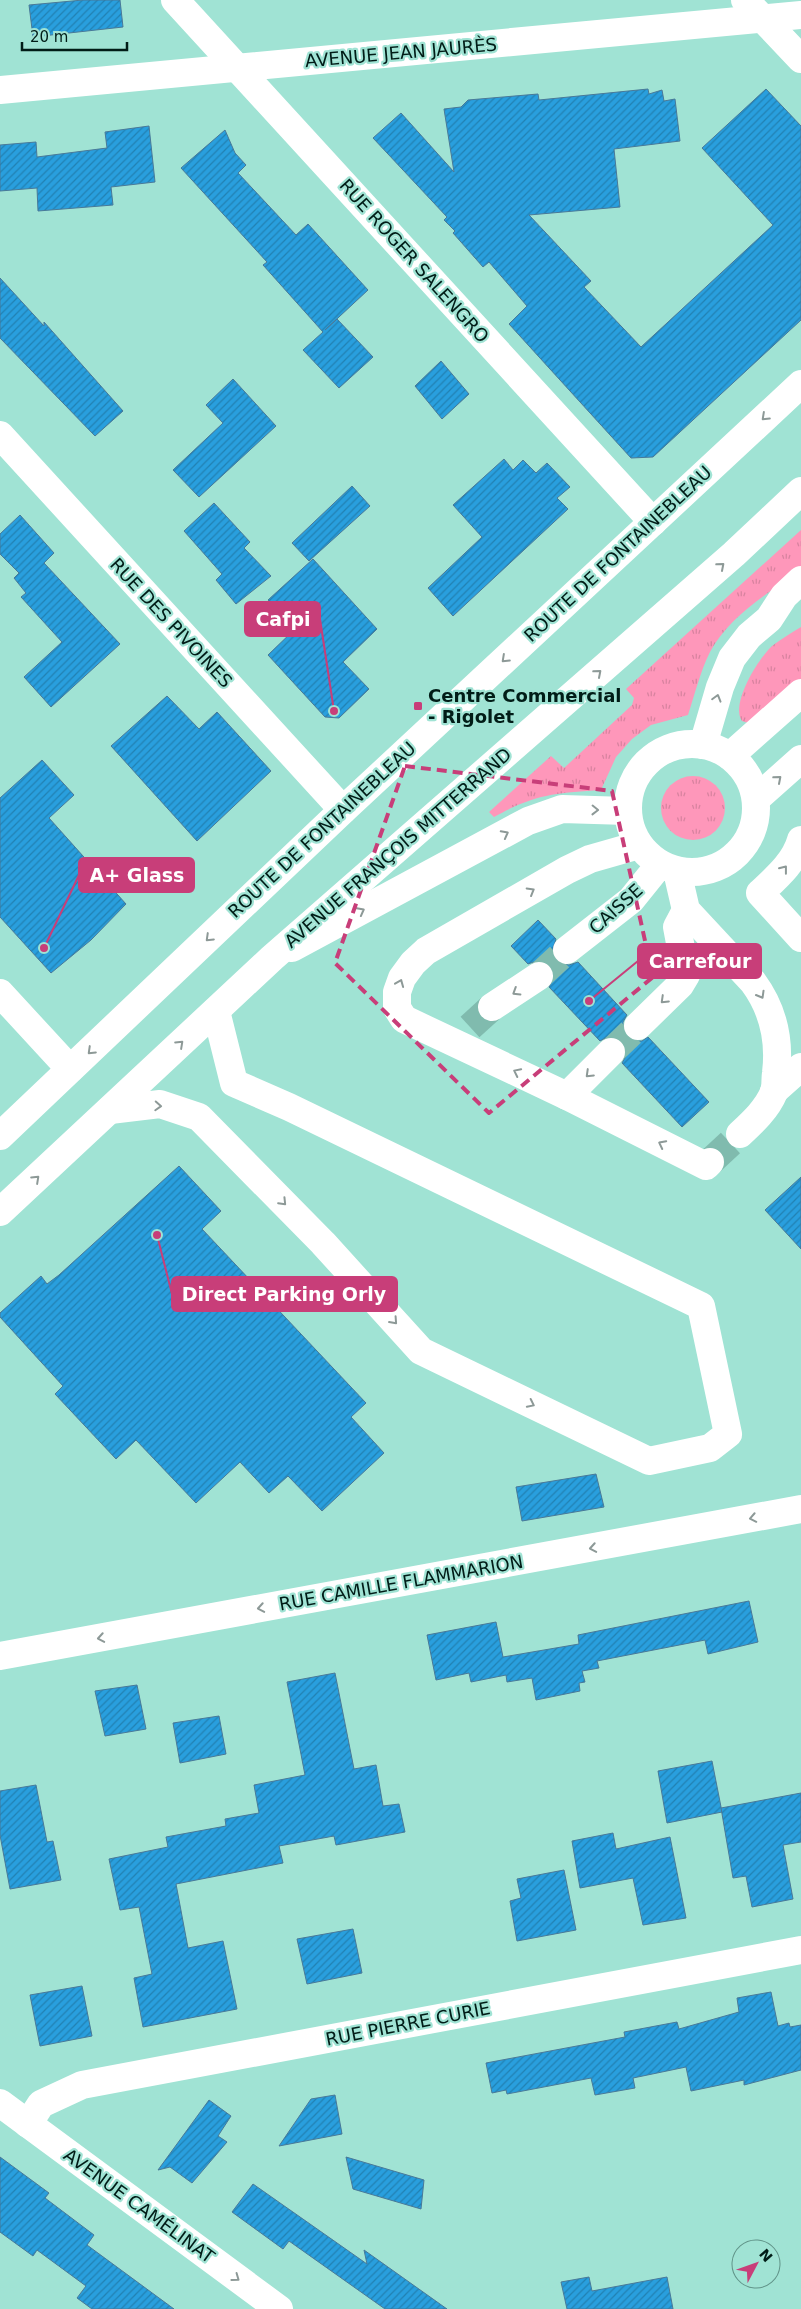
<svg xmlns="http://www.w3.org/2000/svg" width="801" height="2309" font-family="'DejaVu Sans',sans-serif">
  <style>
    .grass { fill: url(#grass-tufts) }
    .building { fill: url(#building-hatch); stroke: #497998 }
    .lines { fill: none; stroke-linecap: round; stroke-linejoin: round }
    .minor-tunnel { stroke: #80bbae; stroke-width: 28; stroke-dasharray: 28 14; stroke-linecap: butt }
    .minor { stroke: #fff; stroke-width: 28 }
    .major { stroke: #fff; stroke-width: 28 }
    .oneway { stroke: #8d9997 }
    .marked { fill: none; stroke: #c83e79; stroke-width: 4; stroke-dasharray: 10 6; stroke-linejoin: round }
    .poi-dot { fill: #c83e79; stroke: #a0e3d4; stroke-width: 2 }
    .labels { text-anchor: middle; stroke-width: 4.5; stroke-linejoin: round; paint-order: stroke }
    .street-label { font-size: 18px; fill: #011c17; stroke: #a0e3d4 }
    .poi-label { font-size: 18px; font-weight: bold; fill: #011c17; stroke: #a0e3d4; text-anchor: start }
    .leader { fill: none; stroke: #c83e79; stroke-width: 2 }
    .callout-dot { fill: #c83e79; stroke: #a0e3d4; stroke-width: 2 }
    .callout { fill: #c83e79; stroke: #c83e79; stroke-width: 2 }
    .callout-label { font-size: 19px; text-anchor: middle; font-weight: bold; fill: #fff }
  </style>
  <defs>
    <pattern id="grass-tufts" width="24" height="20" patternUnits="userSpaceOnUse" patternTransform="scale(1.25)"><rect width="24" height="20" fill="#fe97ba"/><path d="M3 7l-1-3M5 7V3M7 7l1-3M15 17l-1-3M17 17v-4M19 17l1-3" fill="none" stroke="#d8829f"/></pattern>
    <pattern id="building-hatch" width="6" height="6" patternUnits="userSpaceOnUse" patternTransform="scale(1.25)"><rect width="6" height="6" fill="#299fde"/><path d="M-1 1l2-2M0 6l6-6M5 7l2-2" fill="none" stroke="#2181b3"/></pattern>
  </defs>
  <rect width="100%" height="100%" fill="#a0e3d4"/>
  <g class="grass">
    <path d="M801,530v39c-32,24 -72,47 -91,83 -10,20 -15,42 -22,63l-37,10 -19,14 -16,18 -15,33c-45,3 -66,4 -107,27l-5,-5 62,-56 13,12 68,-63 2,-7 -8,-9z"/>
    <path d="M801,627v56l-50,41 -9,-3c-12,-17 16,-62 30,-75 9,-7 19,-13 29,-19z"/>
    <circle cx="693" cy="808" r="32"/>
  </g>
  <g class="building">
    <polygon points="83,0 120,0 123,27 33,37 29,5"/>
    <polygon points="648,89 649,94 662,90 664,101 675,99 680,141 614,149 620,207 529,215 591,281 584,287 641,347 773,225 702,148 766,89 801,126 801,320 653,457 631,458 509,324 527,306 489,262 483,267 453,233 455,231 444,220 447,217 373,138 401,113 454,172 444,109 461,107 468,100 538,94 539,100"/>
    <polygon points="149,126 155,182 111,187 113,205 38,211 37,188 0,191 0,145 36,142 37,157 107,148 105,132"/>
    <polygon points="225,130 235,153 246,165 238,173 296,235 308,224 368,290 325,330 337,319 373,357 339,388 303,350 323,332 263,265 267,262 181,168"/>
    <polygon points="0,278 44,326 44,322 123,411 95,436 0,338"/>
    <polygon points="441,361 469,394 442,419 415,386"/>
    <polygon points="233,379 276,426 199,497 173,470 223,423 206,405"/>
    <polygon points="504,459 513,470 523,460 536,473 547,463 570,487 557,498 568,509 453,616 428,588 482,537 453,505"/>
    <polygon points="352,486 370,506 309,561 292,543"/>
    <polygon points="214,503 250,542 244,548 271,576 236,604 216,580 222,574 184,531"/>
    <polygon points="20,515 54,553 44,563 120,644 51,707 24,677 62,642 21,597 26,593 14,578 19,573 0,554 0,534"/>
    <polygon points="313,559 377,629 343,662 369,689 339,718 325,717 268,655 295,629 268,600"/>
    <polygon points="167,696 199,729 217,712 271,771 197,841 111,746"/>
    <polygon points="42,760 74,795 49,818 126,904 91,940 51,973 0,917 0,798"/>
    <polygon points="538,920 556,939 552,952 555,960 561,964 569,965 578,962 627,1015 623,1022 623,1030 627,1037 634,1041 642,1041 648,1037 709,1102 682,1127 622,1063 626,1056 626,1048 622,1041 615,1037 607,1037 600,1041 549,987 555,976 552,967 546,962 539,960 528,964 511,946"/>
    <polygon points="179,1166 221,1211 202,1229 366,1403 351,1417 384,1453 322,1511 288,1476 269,1493 240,1462 196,1503 136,1440 116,1459 55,1394 63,1386 0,1317 0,1313 41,1276 47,1284 59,1275"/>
    <polygon points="801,1177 801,1249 765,1210"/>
    <polygon points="596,1474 604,1507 522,1521 516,1487"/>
    <polygon points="749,1601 758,1642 708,1654 705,1640 597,1661 599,1668 582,1671 585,1682 579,1683 580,1691 536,1700 532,1678 507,1682 506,1675 471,1682 469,1673 436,1680 427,1635 496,1622 503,1657 579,1644 578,1635"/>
    <polygon points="335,1673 354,1769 376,1765 383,1806 399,1804 405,1832 336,1845 334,1836 279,1846 283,1863 176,1884 188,1948 223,1941 237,2009 143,2027 134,1978 152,1974 139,1907 120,1910 109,1859 168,1847 166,1837 226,1826 225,1819 259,1813 254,1785 305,1775 287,1682"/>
    <polygon points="137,1685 146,1729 105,1736 95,1691"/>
    <polygon points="219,1716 226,1754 180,1763 173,1723"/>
    <polygon points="712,1761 722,1812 667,1823 658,1771"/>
    <polygon points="36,1785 47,1842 53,1841 61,1880 10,1889 0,1835 0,1791"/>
    <polygon points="801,1793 801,1842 783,1845 793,1899 752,1907 746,1876 733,1878 721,1808"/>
    <polygon points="613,1833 616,1849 670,1837 686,1918 643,1925 633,1878 580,1888 572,1841"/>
    <polygon points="564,1870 576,1930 517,1941 510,1901 521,1898 517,1879"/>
    <polygon points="353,1929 362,1973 307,1984 297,1939"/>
    <polygon points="82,1986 92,2036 40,2046 30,1995"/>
    <polygon points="771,1992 778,2026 789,2023 790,2027 801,2025 801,2070 744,2085 744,2080 691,2091 686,2067 633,2078 635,2088 595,2095 591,2078 507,2094 506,2090 492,2093 486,2063 625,2037 624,2032 677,2022 679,2029 739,2012 737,1998"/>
    <polygon points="335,2095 342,2134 279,2146 311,2099"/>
    <polygon points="209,2100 231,2116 218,2136 227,2142 192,2183 170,2167 158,2170"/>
    <polygon points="0,2157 49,2193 45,2198 94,2235 87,2245 174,2309 92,2309 77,2298 86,2286 37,2250 33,2256 0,2232"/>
    <polygon points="346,2157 424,2180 421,2209 353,2189"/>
    <polygon points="253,2184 367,2264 364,2250 447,2309 385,2309 289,2241 283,2249 232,2212"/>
    <polygon points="589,2277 592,2291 667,2277 673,2309 567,2309 561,2282"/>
  </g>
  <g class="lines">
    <g class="minor-tunnel">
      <polyline points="539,976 567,950"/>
      <polyline points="470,1027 492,1007"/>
      <polyline points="611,1052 638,1026"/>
      <polyline points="710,1162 740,1134"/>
    </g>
    <g class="minor">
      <polyline points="175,0 653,522"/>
      <polyline points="745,0 801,59"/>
      <polyline points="0,90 801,15"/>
      <polyline points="0,435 343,810"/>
      <circle cx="692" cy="808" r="64"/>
      <polyline points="703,745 720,687 732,658 749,636 769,619 784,596 801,580"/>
      <polyline points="730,756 801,693"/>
      <polyline points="756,799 801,759"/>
      <path d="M801,840c-6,22 -25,38 -41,53l41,45"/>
      <polyline points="639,845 590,859 567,870 426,951 413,963 402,978 397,992 397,1008 404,1019 567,1096 706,1166 710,1162"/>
      <path d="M677,871l9,39 67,72c20,27 27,58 23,91 -1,6 0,14 -2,19 -7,17 -21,30 -34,42"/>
      <polyline points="292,948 528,821 562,809 627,811"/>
      <polyline points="567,950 631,900 660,864"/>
      <polyline points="0,993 70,1069"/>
      <polyline points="492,1007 539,976"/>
      <polyline points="638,1026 680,985 686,975 677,927 686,910"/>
      <polyline points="774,1091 801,1067"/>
      <polyline points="567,1096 611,1052"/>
      <polyline points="110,1110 160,1104 199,1117 323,1243 421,1351 649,1461 710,1448 728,1434 701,1306 289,1107 234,1083 216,1011"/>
      <polyline points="0,1656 801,1509"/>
      <polyline points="0,2103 279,2309"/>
      <polyline points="28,2124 41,2104 82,2085 801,1950"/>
    </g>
    <g class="major">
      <polyline points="0,1136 343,810 801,384"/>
      <polyline points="0,1212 272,958 734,554 801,491"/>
    </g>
  </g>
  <defs><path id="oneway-chevron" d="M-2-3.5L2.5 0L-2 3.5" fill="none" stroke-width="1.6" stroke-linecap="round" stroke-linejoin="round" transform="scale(1.25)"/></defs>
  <g class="oneway">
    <use href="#oneway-chevron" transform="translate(765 417) rotate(137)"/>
    <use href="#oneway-chevron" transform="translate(721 566) rotate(-41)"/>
    <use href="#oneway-chevron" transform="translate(505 659) rotate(137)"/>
    <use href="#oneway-chevron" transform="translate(598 673) rotate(-41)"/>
    <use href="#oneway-chevron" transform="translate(717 698) rotate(-74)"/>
    <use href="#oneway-chevron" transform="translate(778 779) rotate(-41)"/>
    <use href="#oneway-chevron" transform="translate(595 810) rotate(1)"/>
    <use href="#oneway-chevron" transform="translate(505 834) rotate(-28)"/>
    <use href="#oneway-chevron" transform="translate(784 869) rotate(-52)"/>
    <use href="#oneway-chevron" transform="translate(531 891) rotate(-30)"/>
    <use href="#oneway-chevron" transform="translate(361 911) rotate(-28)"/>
    <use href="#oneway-chevron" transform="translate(209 938) rotate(136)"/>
    <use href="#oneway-chevron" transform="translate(400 983) rotate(-68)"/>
    <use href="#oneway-chevron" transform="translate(516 992) rotate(148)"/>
    <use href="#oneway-chevron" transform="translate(761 995) rotate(60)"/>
    <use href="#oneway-chevron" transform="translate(664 1000) rotate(136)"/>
    <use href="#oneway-chevron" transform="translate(180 1044) rotate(-43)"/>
    <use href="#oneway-chevron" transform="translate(91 1051) rotate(136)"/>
    <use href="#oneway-chevron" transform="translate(517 1072) rotate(-154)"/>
    <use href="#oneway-chevron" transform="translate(589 1074) rotate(136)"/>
    <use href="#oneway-chevron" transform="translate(158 1106) rotate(3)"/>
    <use href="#oneway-chevron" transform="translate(662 1144) rotate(-153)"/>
    <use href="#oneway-chevron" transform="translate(36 1179) rotate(-43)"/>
    <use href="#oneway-chevron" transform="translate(283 1202) rotate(46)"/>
    <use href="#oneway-chevron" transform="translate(394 1321) rotate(48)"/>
    <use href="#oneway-chevron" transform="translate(531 1404) rotate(26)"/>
    <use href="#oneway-chevron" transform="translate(753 1518) rotate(169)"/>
    <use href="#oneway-chevron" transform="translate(593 1548) rotate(170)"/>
    <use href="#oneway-chevron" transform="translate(261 1608) rotate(170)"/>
    <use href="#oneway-chevron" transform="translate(101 1638) rotate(170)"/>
    <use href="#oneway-chevron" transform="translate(236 2278) rotate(36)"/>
  </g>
  <path class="marked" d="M405,766l207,25 41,186 -164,136 -154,-150z"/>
  <rect class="poi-dot" x="413" y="701" width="10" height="10" rx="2.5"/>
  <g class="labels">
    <g class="street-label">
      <text transform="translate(401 53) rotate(-5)" y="6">AVENUE JEAN JAURÈS</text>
      <text transform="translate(414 261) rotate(48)" y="6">RUE ROGER SALENGRO</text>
      <text transform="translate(618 554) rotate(-43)" y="6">ROUTE DE FONTAINEBLEAU</text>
      <text transform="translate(171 623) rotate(47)" y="6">RUE DES PIVOINES</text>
      <text transform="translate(322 830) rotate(-43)" y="6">ROUTE DE FONTAINEBLEAU</text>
      <text transform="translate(398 848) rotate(-41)" y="6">AVENUE FRANÇOIS MITTERRAND</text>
      <text transform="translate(616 909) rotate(-42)" y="6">CAISSE</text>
      <text transform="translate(401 1583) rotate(-10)" y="6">RUE CAMILLE FLAMMARION</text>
      <text transform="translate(408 2024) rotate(-11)" y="6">RUE PIERRE CURIE</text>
      <text transform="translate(139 2206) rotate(36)" y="6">AVENUE CAMÉLINAT</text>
    </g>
    <g class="poi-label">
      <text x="428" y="702">Centre Commercial<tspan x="428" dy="21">- Rigolet</tspan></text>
    </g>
  </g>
  <path class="leader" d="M334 711L320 619M44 948L79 875M589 1001L638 961M157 1235L172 1294"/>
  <g class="callout-dot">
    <circle cx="334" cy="711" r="5"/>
    <circle cx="44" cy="948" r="5"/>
    <circle cx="589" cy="1001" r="5"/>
    <circle cx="157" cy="1235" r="5"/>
  </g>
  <g class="callout">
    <rect x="245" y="602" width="75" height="34" rx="5"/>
    <rect x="79" y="858" width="115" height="34" rx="5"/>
    <rect x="638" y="944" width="123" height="34" rx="5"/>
    <rect x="172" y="1277" width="225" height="34" rx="5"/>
  </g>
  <g class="callout-label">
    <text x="283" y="626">Cafpi</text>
    <text x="137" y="882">A+ Glass</text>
    <text x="700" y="968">Carrefour</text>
    <text x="284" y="1301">Direct Parking Orly</text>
  </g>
  <g transform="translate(756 2264) rotate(49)"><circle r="24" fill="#a0e3d4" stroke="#609388"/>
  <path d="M0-4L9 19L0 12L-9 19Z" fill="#c83e79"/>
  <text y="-8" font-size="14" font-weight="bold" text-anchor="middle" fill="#011c17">N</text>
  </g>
  <path d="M22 42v8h105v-8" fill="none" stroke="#011c17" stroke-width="2.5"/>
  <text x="30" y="42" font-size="15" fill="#011c17" stroke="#a0e3d4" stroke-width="4" paint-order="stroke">20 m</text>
</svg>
